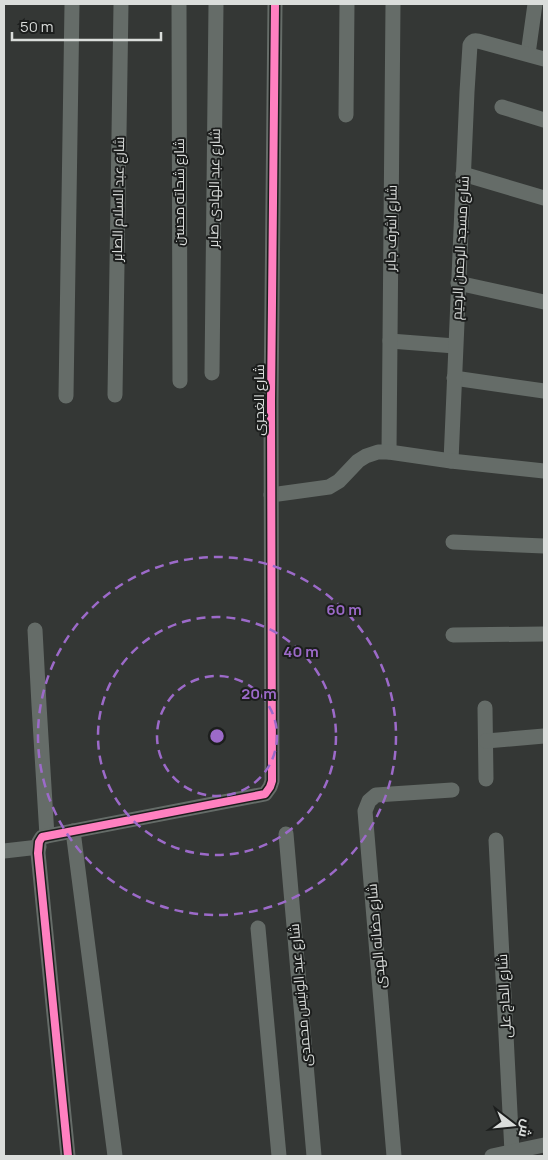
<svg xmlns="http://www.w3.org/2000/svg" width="548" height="1160" font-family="Manrope,Cairo,sans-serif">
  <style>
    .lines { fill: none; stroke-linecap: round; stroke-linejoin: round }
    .minor { stroke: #656c68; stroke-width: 15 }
    .cycleway-casing { stroke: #1c1e1d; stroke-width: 11 }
    .cycleway { stroke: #ff80c0; stroke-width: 8 }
    .ring { fill: none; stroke: #9c6ac9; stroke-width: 2.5; stroke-dasharray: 9 6 }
    .labels { text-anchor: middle; stroke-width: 4; stroke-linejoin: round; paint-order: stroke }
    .street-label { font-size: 14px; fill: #dadddb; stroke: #1c1e1d }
    .centre { fill: #9c6ac9; stroke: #1c1e1d; stroke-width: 2.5 }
    .ring-label { font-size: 15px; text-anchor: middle; font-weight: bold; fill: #9c6ac9; stroke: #1c1e1d; stroke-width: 4; stroke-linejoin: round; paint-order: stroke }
  </style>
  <rect width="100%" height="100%" fill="#343735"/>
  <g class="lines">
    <g class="minor">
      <polyline points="179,4 180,381"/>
      <polyline points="528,54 535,4"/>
      <polyline points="502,107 544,120"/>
      <polyline points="346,115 347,4"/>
      <polyline points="463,174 544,198"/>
      <polyline points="458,283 544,302"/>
      <polyline points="390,341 455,346"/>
      <polyline points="212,373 216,4"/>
      <polyline points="454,378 544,391"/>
      <polyline points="115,395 121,4"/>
      <polyline points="66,396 72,4"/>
      <polyline points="389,452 393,4"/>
      <path d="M451,461l16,-369 3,-47c2,-4 4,-5 8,-4l66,18"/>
      <polyline points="271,495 329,487 339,481 358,461 366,456 378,452 389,452 451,461 544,471"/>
      <polyline points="453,542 544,546"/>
      <polyline points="35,630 39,705 47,836"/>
      <polyline points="453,635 544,634"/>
      <polyline points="485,708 486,779"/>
      <polyline points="486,741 544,736"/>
      <polyline points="73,831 115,1156"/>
      <polyline points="286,834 314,1156"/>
      <polyline points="496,840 512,1152"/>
      <polyline points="4,851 39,847"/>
      <polyline points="258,928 279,1156"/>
      <polyline points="68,1156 38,853 39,842 42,837 265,794 270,787 272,781 271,401 275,4"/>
      <polyline points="394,1156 365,811 369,801 376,795 452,790"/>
      <polyline points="492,1156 544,1145"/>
    </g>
    <g class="cycleway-casing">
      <polyline id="cycleway" points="68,1156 38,853 39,842 42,837 265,794 270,787 272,781 271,401 275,4"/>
    </g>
    <use href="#cycleway" class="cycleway"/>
  </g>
  <g class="ring">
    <circle cx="217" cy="736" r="60"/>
    <circle cx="217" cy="736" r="119"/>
    <circle cx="217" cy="736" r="179"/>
  </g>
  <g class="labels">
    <g class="street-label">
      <text transform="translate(214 188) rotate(-89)" y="5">شارع عبد الهادى صابر</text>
      <text transform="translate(179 192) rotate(-90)" y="5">شارع شحاته محسن</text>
      <text transform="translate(118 199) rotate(-89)" y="5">شارع عبد السلام الصابر</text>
      <text transform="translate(391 228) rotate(-89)" y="5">شارع اشرف جابر</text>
      <text transform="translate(460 248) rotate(-87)" y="5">شارع مسجد الرحمن الرحيم</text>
      <text transform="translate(259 400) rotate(-90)" y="5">شارع الغجرى</text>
      <text transform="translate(376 936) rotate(-95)" y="5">شارع حضانه الهدى</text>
      <text transform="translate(300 995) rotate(-95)" y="5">شارع عبد الونيس محمدى</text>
      <text transform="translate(504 996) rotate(-93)" y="5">شارع الحاج على</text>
    </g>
  </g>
  <circle cx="217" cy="736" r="8" class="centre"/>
  <g class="ring-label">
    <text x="344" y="615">60 m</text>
    <text x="301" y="657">40 m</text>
    <text x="259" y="699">20 m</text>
  </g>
  <rect width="548" height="1160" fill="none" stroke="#dadddb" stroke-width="10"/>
  <g transform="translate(513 1125) rotate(106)" stroke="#1c1e1d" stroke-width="4" paint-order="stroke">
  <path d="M0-4L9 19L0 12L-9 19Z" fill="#dadddb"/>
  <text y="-8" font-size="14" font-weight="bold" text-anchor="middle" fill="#dadddb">ش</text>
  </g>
  <path d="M12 32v8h149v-8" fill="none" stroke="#dadddb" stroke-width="2.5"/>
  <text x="20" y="32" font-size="15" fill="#dadddb" stroke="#1c1e1d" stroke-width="4" paint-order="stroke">50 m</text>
</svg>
